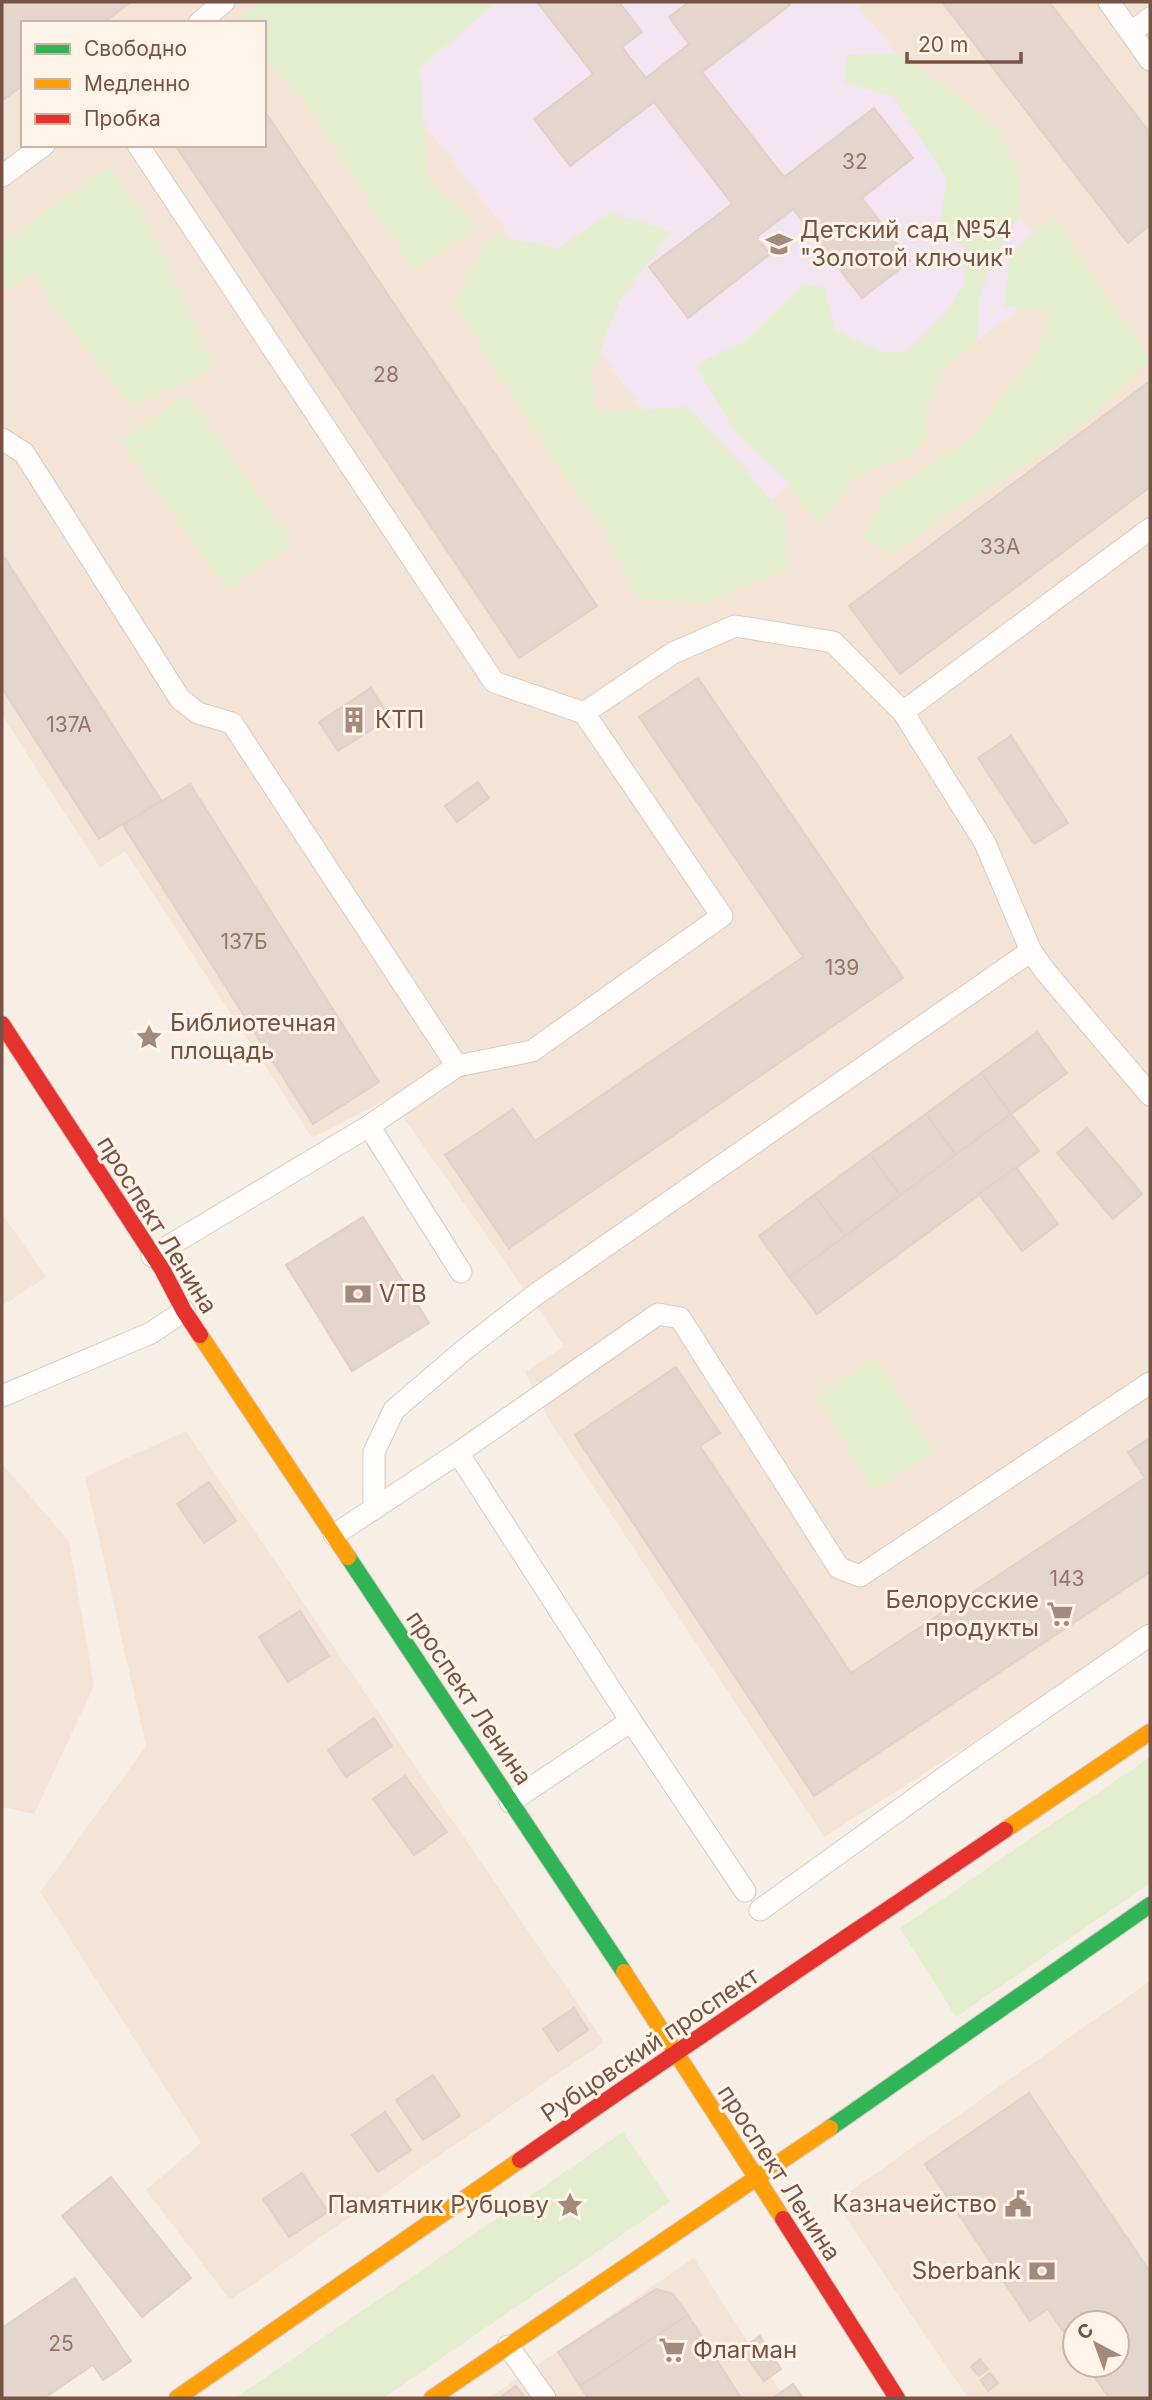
<svg xmlns="http://www.w3.org/2000/svg" width="1152" height="2400" font-family="Inter,sans-serif">
  <style>
    .residential { fill: #f3e4d5; fill-rule: evenodd }
    .education { fill: #f2e5f1 }
    .green { fill: #e3eecf }
    .building { fill: #e4d6cd; stroke: #e0d1c8; stroke-width: 2 }
    .lines { fill: none; stroke-linecap: round; stroke-linejoin: round }
    .lane-casing { stroke: #d8ccc5; stroke-width: 23 }
    .fast-casing { stroke: #d8cbc3; stroke-width: 18 }
    .slow-casing { stroke: #d8cbc3; stroke-width: 18 }
    .jam-casing { stroke: #d8cbc3; stroke-width: 18 }
    .lane { stroke: #fefdfb; stroke-width: 21 }
    .fast { stroke: #30b455; stroke-width: 16 }
    .slow { stroke: #ff9f0a; stroke-width: 16 }
    .jam { stroke: #e5322d; stroke-width: 16 }
    .labels { text-anchor: middle; stroke-width: 6; stroke-linejoin: round; paint-order: stroke }
    .number-label { font-size: 21px; fill: #947669 }
    .poi-label { font-size: 24px; fill: #775345; stroke: #fff4e7; text-anchor: start }
    .street-label { font-size: 24px; fill: #775345; stroke: #fff4e7 }
  </style>
  <rect width="100%" height="100%" fill="#f7efe6"/>
  <g class="residential">
    <path d="M2,2h1148v1628l-326,207 -275,-417 -24,-48 39,-26 -174,-248 -78,40 -187,-287 -25,17 -98,-153zM23,23h241v122h-241z"/>
    <polygon points="2,1214 46,1277 2,1306"/>
    <polygon points="186,1431 604,2042 230,2300 146,2190 201,2143 40,1892 146,1746 85,1477"/>
    <polygon points="2,1464 69,1541 94,1686 34,1814 2,1807"/>
    <path d="M1150,1981v417h-182l-133,-196zM1075,2323h42v42h-42z"/>
    <polygon points="694,2258 784,2398 489,2398"/>
  </g>
  <polygon class="education" points="472,2 856,2 1064,274 734,528 383,70"/>
  <g class="green">
    <polygon points="258,2 497,2 420,68 427,178 478,227 413,270 311,111 264,54 264,23 239,22"/>
    <polygon points="895,53 946,87 999,128 1021,180 1019,215 997,253 979,298 978,341 945,366 925,413 928,434 914,454 857,476 818,525 783,476 738,436 694,364 741,344 804,283 824,288 835,329 882,352 907,352 950,308 964,283 965,248 944,234 942,214 946,178 893,96 845,83 847,55"/>
    <polygon points="108,165 146,219 215,368 131,406 48,299 34,272 2,293 2,244"/>
    <polygon points="610,212 672,232 620,300 591,373 596,412 688,407 743,466 785,517 787,569 706,602 637,599 603,527 556,464 453,302 491,235 558,248"/>
    <polygon points="1054,215 1099,286 1150,355 1150,360 1096,414 1031,461 953,510 893,554 862,538 885,493 971,439 997,403 1034,357 1052,313 1004,306 1010,255"/>
    <polygon points="187,394 293,544 227,590 121,441"/>
    <polygon points="876,1358 935,1452 874,1490 816,1395"/>
    <polygon points="1150,1757 1150,1883 956,2017 900,1928"/>
    <polygon points="623,2132 670,2202 383,2398 235,2398"/>
  </g>
  <g class="building">
    <polygon points="4,2 131,2 103,23 23,23 23,85 2,101 2,3"/>
    <polygon points="537,2 619,2 642,32 622,47 646,78 689,44 669,17 689,2 787,2 790,5 702,72 784,177 874,108 913,158 862,198 910,261 862,298 793,209 757,237 770,254 688,318 649,267 732,204 654,102 570,166 534,119 593,74"/>
    <polygon points="942,2 1049,2 1150,133 1150,225 1128,243"/>
    <polygon points="264,110 597,606 519,658 175,145 264,145"/>
    <polygon points="1150,381 1150,487 900,674 849,606"/>
    <polygon points="2,554 161,800 99,839 2,688"/>
    <polygon points="698,678 903,978 509,1248 445,1155 513,1109 535,1141 803,957 639,717"/>
    <polygon points="371,688 390,718 338,751 319,722"/>
    <polygon points="1011,736 1068,823 1034,844 978,758"/>
    <polygon points="478,782 489,798 457,822 445,806"/>
    <polygon points="190,784 379,1082 313,1124 123,825"/>
    <polygon points="1037,1032 1067,1073 1011,1114 981,1073"/>
    <polygon points="981,1073 1011,1114 956,1155 926,1114"/>
    <polygon points="926,1114 956,1155 900,1195 870,1154"/>
    <polygon points="1011,1114 1039,1151 817,1314 789,1277"/>
    <polygon points="1087,1128 1142,1194 1113,1219 1057,1153"/>
    <polygon points="870,1154 900,1195 845,1236 814,1195"/>
    <polygon points="1016,1167 1058,1224 1022,1251 979,1194"/>
    <polygon points="814,1195 845,1236 789,1277 759,1236"/>
    <polygon points="363,1217 429,1323 352,1371 286,1265"/>
    <polygon points="676,1367 720,1433 700,1446 851,1673 1145,1478 1128,1452 1150,1438 1150,1572 814,1796 575,1435"/>
    <polygon points="209,1482 236,1521 204,1543 177,1504"/>
    <polygon points="300,1611 329,1656 288,1682 259,1637"/>
    <polygon points="374,1718 392,1746 346,1777 328,1750"/>
    <polygon points="405,1776 447,1832 414,1855 373,1799"/>
    <polygon points="574,2008 588,2030 558,2051 543,2029"/>
    <polygon points="433,2075 460,2116 423,2140 396,2100"/>
    <polygon points="1029,2093 1150,2272 1150,2398 1109,2398 1086,2365 1117,2365 1117,2323 1075,2323 1075,2349 1048,2309 1030,2321 925,2164"/>
    <polygon points="385,2112 411,2150 378,2172 352,2135"/>
    <polygon points="302,2173 328,2212 289,2237 263,2199"/>
    <polygon points="111,2177 191,2278 142,2317 62,2216"/>
    <polygon points="75,2278 131,2361 103,2380 93,2365 44,2398 2,2398 2,2328"/>
    <polygon points="656,2289 673,2294 688,2315 580,2386 558,2352"/>
    <polygon points="688,2315 741,2398 588,2398 580,2386"/>
    <polygon points="760,2336 781,2369 764,2381 741,2349"/>
    <polygon points="980,2359 988,2369 979,2376 971,2367"/>
    <polygon points="990,2373 998,2383 988,2391 981,2380"/>
    <polygon points="793,2384 803,2398 773,2398"/>
    <polygon points="516,2386 525,2398 499,2398"/>
  </g>
  <g class="lines">
    <g class="lane-casing">
      <g id="lane">
        <polyline points="1109,2 1150,60"/>
        <polyline points="199,23 224,2"/>
        <polyline points="1132,32 1150,18"/>
        <polyline points="138,145 494,682 584,713 722,916 532,1051 457,1066"/>
        <polyline points="2,176 44,145"/>
        <polyline points="2,439 24,453 180,699 198,713 232,723 457,1066 369,1126 152,1256"/>
        <polyline points="584,713 673,653 735,626 833,642 903,712"/>
        <polyline points="1031,951 1045,971 1150,1095"/>
        <polyline points="369,1126 461,1272"/>
        <polyline points="2,1396 151,1333 184,1311"/>
        <polyline points="458,1453 631,1721 510,1802"/>
        <polyline points="374,1509 374,1452 394,1410 464,1350 535,1295 1031,951 985,843 903,712 1150,529"/>
        <polyline points="334,1535 458,1453 658,1314 680,1318 839,1568 860,1576 1150,1383"/>
        <polyline points="631,1721 745,1891"/>
        <polyline points="760,1910 966,1762 1150,1635"/>
        <polyline points="508,2346 545,2398"/>
      </g>
    </g>
    <g class="fast-casing">
      <g id="fast">
        <polyline points="348,1557 624,1972"/>
        <polyline points="830,2128 1150,1905"/>
      </g>
    </g>
    <g class="slow-casing">
      <g id="slow">
        <polyline points="200,1335 348,1557"/>
        <polyline points="1005,1830 1150,1732"/>
        <polyline points="624,1972 783,2219"/>
        <polyline points="177,2398 520,2160"/>
        <polyline points="432,2398 830,2128"/>
      </g>
    </g>
    <g class="jam-casing">
      <g id="jam">
        <polyline points="2,1024 162,1269 184,1311 200,1335"/>
        <path d="M520,2160c161,-112 323,-220 485,-330"/>
        <polyline points="783,2219 897,2398"/>
      </g>
    </g>
    <use href="#lane" class="lane"/>
    <use href="#fast" class="fast"/>
    <use href="#slow" class="slow"/>
    <use href="#jam" class="jam"/>
  </g>
  <defs>
    <g id="school-bare" transform="scale(2.1)"><path d="M0-5L7-2L0 1L-7-2ZM-4 1L0 2.5L4 1V4Q0 6-4 4Z" fill="#a48a7d" stroke="#fff4e7" stroke-width="2.5" paint-order="stroke"/></g>
    <g id="building-bare" transform="scale(2.1)"><path d="M-4-6H4V6H1V3H-1V6H-4ZM-2.5-4.3h1.7v1.8h-1.7ZM.8-4.3h1.7v1.8H.8ZM-2.5-1h1.7V.8h-1.7ZM.8-1h1.7V.8H.8Z" fill="#a48a7d" stroke="#fff4e7" stroke-width="2.5" paint-order="stroke"/></g>
    <g id="sight-bare" transform="scale(2.1)"><path d="M0-6L1.8-2.2L6-1.7L2.9 1.2L3.7 5.4L0 3.3L-3.7 5.4L-2.9 1.2L-6-1.7L-1.8-2.2Z" fill="#a48a7d" stroke="#fff4e7" stroke-width="2.5" paint-order="stroke"/></g>
    <g id="bank-bare" transform="scale(2.1)"><path d="M-6-4H6V4H-6ZM0-2.3a2.3 2.3 0 1 0 0 4.6a2.3 2.3 0 1 0 0-4.6Z" fill="#a48a7d" stroke="#fff4e7" stroke-width="2.5" paint-order="stroke"/></g>
    <g id="supermarket-bare" transform="scale(2.1)"><path d="M-6-5.5h2.5l.6 2H6L4.5 2H-2.5L-4.4-4H-6ZM-1.5 3.2a1.3 1.3 0 1 0 .1 0ZM3 3.2a1.3 1.3 0 1 0 .1 0Z" fill="#a48a7d" stroke="#fff4e7" stroke-width="2.5" paint-order="stroke"/></g>
    <g id="civic-bare" transform="scale(2.1)"><path d="M-.6-6.5H3V-4.5H.6V-3L4-1V1h2V6H-6V1h2V-1L-.6-3ZM-1.2 2.5V6h2.4V2.5Z" fill="#a48a7d" stroke="#fff4e7" stroke-width="2.5" paint-order="stroke"/></g>
  </defs>
  <g fill-rule="evenodd">
    <use href="#school-bare" x="779" y="244"/>
    <use href="#building-bare" x="354" y="720"/>
    <use href="#sight-bare" x="149" y="1037"/>
    <use href="#bank-bare" x="358" y="1294"/>
    <use href="#supermarket-bare" x="1060" y="1614"/>
    <use href="#civic-bare" x="1018" y="2204"/>
    <use href="#sight-bare" x="570" y="2205"/>
    <use href="#bank-bare" x="1042" y="2271"/>
    <use href="#supermarket-bare" x="672" y="2350"/>
  </g>
  <g class="labels">
    <g class="number-label">
      <text x="855" y="169">32</text>
      <text x="386" y="382">28</text>
      <text x="1000" y="554">33А</text>
      <text x="69" y="732">137А</text>
      <text x="244" y="949">137Б</text>
      <text x="842" y="975">139</text>
      <text x="1067" y="1586">143</text>
      <text x="61" y="2351">25</text>
    </g>
    <g class="poi-label">
      <text x="800" y="238">Детский сад №54<tspan x="800" dy="28">"Золотой ключик"</tspan></text>
      <text x="375" y="728">КТП</text>
      <text x="170" y="1031">Библиотечная<tspan x="170" dy="28">площадь</tspan></text>
      <text x="379" y="1302">VTB</text>
      <text x="1039" y="1608" text-anchor="end">Белорусские<tspan x="1039" dy="28">продукты</tspan></text>
      <text x="997" y="2212" text-anchor="end">Казначейство</text>
      <text x="549" y="2213" text-anchor="end">Памятник Рубцову</text>
      <text x="1021" y="2279" text-anchor="end">Sberbank</text>
      <text x="693" y="2358">Флагман</text>
    </g>
    <g class="street-label">
      <text transform="translate(157 1225) rotate(58)" y="8">проспект Ленина</text>
      <text transform="translate(469 1698) rotate(56)" y="8">проспект Ленина</text>
      <text transform="translate(650 2045) rotate(-34)" y="8">Рубцовский проспект</text>
      <text transform="translate(779 2173) rotate(57)" y="8">проспект Ленина</text>
    </g>
  </g>
  <rect width="1152" height="2400" fill="none" stroke="#775345" stroke-width="7"/>
  <rect x="21" y="21" width="245" height="126" fill="#fff4e7" stroke="#c9b4a6" stroke-width="2"/>
  <rect x="35" y="44" width="35" height="10" fill="#30b455" stroke="#c9b4a6" stroke-width="2"/>
  <text x="84" y="56" font-size="21" fill="#775345">Свободно</text>
  <rect x="35" y="79" width="35" height="10" fill="#ff9f0a" stroke="#c9b4a6" stroke-width="2"/>
  <text x="84" y="91" font-size="21" fill="#775345">Медленно</text>
  <rect x="35" y="114" width="35" height="10" fill="#e5322d" stroke="#c9b4a6" stroke-width="2"/>
  <text x="84" y="126" font-size="21" fill="#775345">Пробка</text>
  <g transform="translate(1096 2344) rotate(319)"><circle r="33" fill="#fff4e7" stroke="#c9b4a6" stroke-width="2"/>
  <path d="M0-5L12 26L0 18L-12 26Z" fill="#a48a7d"/>
  <text y="-10" font-size="19" font-weight="bold" text-anchor="middle" fill="#775345">С</text>
  </g>
  <path d="M907 52v10h114v-10" fill="none" stroke="#775345" stroke-width="3.5"/>
  <text x="918" y="52" font-size="21" fill="#775345" stroke="#fff4e7" stroke-width="5" paint-order="stroke">20 m</text>
</svg>
